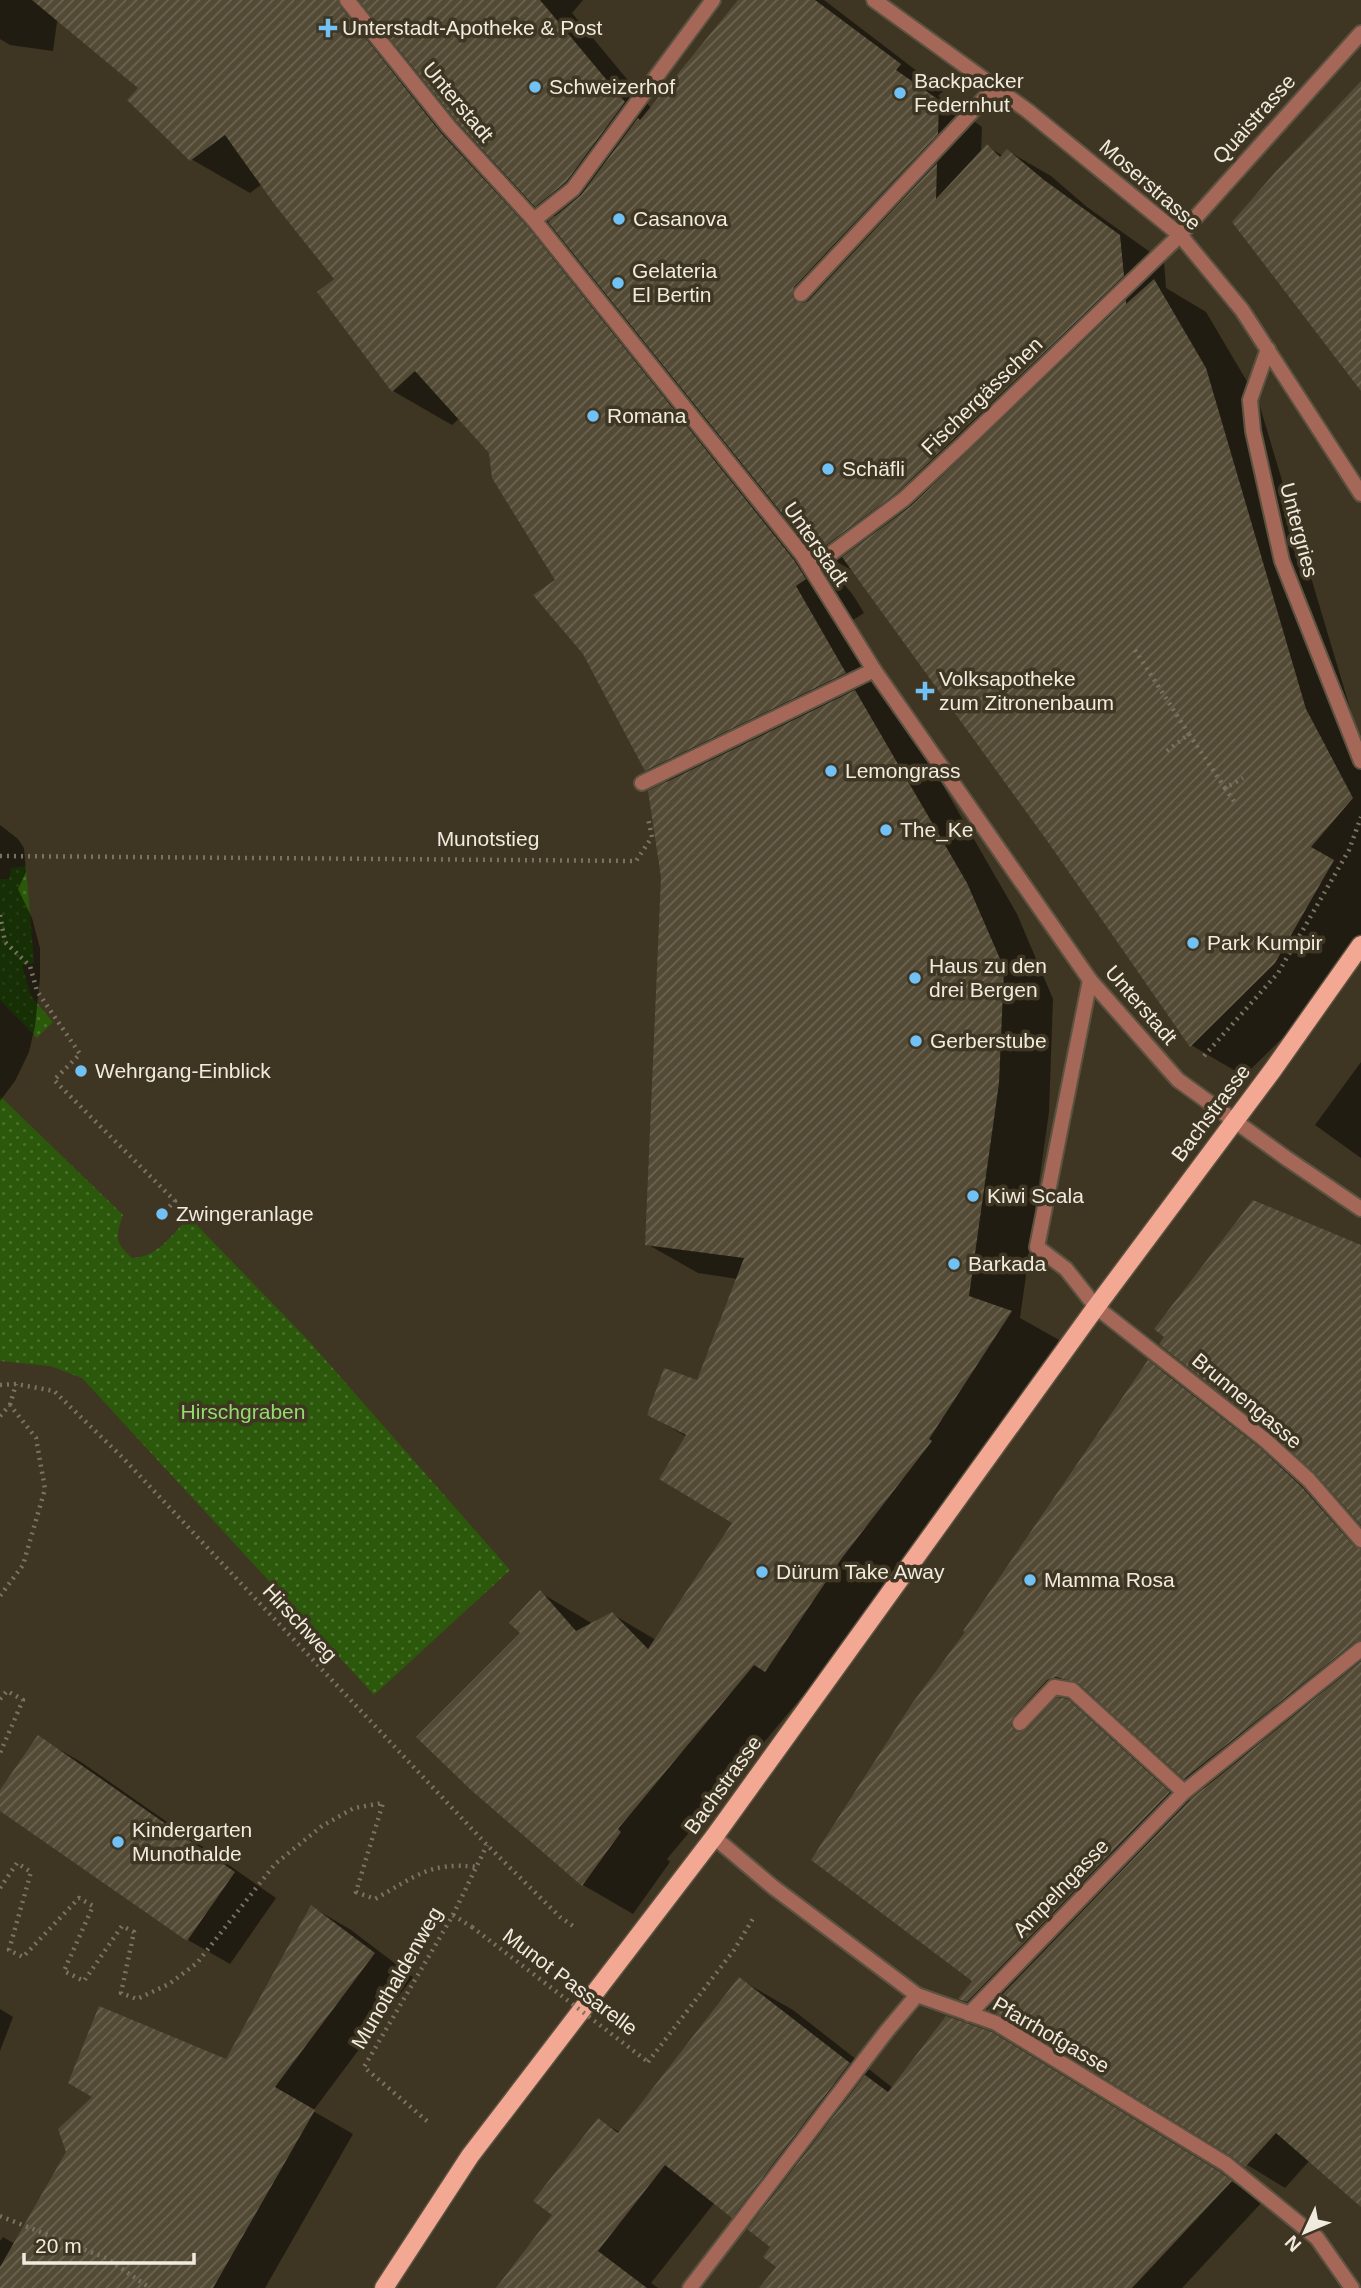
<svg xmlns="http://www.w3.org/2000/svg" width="1361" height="2288" font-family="Helvetica,sans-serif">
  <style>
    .grass { fill: url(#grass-dots) }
    .shadow { fill: #0007; fill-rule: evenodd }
    .building { fill: url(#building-hatch) }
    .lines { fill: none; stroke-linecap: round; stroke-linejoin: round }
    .lane-casing { stroke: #5b5240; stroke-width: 18 }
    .street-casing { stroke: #5b5240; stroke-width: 18 }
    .primary-casing { stroke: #5b5240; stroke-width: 21 }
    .path { stroke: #7b7362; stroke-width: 4.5; stroke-dasharray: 2 5; stroke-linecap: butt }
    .lane { stroke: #a56858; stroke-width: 14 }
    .street { stroke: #a56858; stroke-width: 14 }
    .primary { stroke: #f3a894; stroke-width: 18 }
    .path-bridge { stroke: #7b7362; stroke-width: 4.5; stroke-dasharray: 2 5; stroke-linecap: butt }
    .poi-dot { fill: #71c1f4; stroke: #3e3522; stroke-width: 2.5 }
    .labels { text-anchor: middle; stroke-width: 7; stroke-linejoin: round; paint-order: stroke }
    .poi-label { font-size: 21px; fill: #f1ebdf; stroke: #3e3522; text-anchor: start }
    .street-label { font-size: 21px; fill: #f1ebdf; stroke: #3e3522 }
    .park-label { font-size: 21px; fill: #95da71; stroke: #3e3522 }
  </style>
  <defs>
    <pattern id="grass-dots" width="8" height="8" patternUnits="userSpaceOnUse" patternTransform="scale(1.75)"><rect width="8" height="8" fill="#2b580a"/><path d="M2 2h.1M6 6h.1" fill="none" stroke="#4a702d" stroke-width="1.8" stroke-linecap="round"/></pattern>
    <pattern id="building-hatch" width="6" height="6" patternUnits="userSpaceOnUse" patternTransform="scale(1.75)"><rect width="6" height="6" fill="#534a35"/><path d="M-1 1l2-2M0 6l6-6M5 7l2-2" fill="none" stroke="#6c6452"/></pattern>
  </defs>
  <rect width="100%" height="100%" fill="#3e3522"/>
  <g class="grass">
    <polygon points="26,866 34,963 22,965 31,996 53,1022 37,1038 0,1000 0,879 9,879 11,868"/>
    <path d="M0,1096l123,119c-7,22 -9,27 9,43 26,-1 40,-23 57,-41l119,123 202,230 -136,125 -292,-317 -32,-12 -50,-5z"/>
  </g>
  <g class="shadow">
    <polygon points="0,0 60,0 53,51 10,45 0,39"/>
    <path d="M78,0h279l24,38 20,12 -35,-50h217l-11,13 79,95 89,-108h84l119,91 -5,5 44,31 -1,26 6,-7 16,10 5,-5 43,25 36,31 77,55 2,26 40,24 52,88 103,345v190l-33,58 -84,83 -53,-31 -142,-204 -194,-269 -38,-21 36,44 11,18 -11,7 50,87 -11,6 14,8 111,193 36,85 -4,113 -29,206 41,23 -245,358 -11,-6 -138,166 3,3 -37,52 -50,-29 -60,-252 18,-40 52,31 19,-10 44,26 78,-118 -47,-85 -38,-22 49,-33 40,-103 -40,-6 -51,-29 22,-461 -23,-13 -88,-189 -68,-129 -30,-34 -8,7 -59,-34 -73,-99 16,-12 -74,-96 -12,9 -59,-34zM533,204l23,13 -7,5z"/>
    <polygon points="0,825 18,839 24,848 26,872 18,889 32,918 40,948 40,978 35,1026 29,1052 15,1081 0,1101"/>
    <polygon points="1361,1062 1361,1158 1315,1125"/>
    <path d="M1149,1363l38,22 111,87 63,62v670l-51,-44 -25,28 -257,-157 -19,-10 -3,3 -7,-3 -38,-22 14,-18 -8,-349zM1096,1699l4,1 85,78 20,11 -14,12 -84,-77 -27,-16 6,-6z"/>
    <polygon points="39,1738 81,1762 276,1898 230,1964 188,1940 0,1809 0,1793"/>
    <polygon points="312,1907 351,1930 413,1977 313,2111 353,2134 265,2288 0,2288 0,2241 3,2237 15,2244 227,2061"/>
    <polygon points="739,1979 793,2010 893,2088 1025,2053 1263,2201 1182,2288 761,2288 778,2266 772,2247 751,2227 715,2202 651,2283 658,2288 498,2288 555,2215 598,2120 621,2133"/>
    <polygon points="0,2009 13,2017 0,2051"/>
  </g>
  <g class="building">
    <polygon points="32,0 338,0 340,6 441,133 527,226 794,560 806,579 796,586 846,673 645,771 583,654 533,595 555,580 492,478 489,453 415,371 392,392 317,292 334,279 275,205 225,135 190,161 127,100 138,88"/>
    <polygon points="359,0 540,0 625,102 566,182 535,207 456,121"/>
    <polygon points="738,0 815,0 901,64 896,70 939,100 938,134 794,287 792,296 795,301 803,303 808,301 937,163 936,199 987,144 1000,157 1007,149 1044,180 1120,235 1124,276 898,492 817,552 809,547 548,222 581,195 638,118 640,120"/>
    <polygon points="1361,81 1361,391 1232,222 1279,168"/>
    <polygon points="1154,279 1206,368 1306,709 1353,798 1311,847 1334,860 1275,963 1190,1047 1048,842 842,557 911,506 1126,300 1126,304"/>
    <polygon points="855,690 967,883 1004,968 999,1083 969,1296 1012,1311 929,1439 932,1441 842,1558 765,1672 754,1665 618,1829 621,1832 582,1886 471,1790 416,1737 520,1633 509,1623 540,1590 576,1631 612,1612 648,1649 732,1523 659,1479 686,1435 647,1415 664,1368 697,1380 744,1258 645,1245 661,877 648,791"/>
    <polygon points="1253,1200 1361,1245 1361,1525 1316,1474 1271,1433 1159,1344 1164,1337 1154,1329"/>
    <polygon points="1148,1360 1259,1447 1302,1487 1354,1546 1361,1549 1361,1640 1355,1642 1184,1779 1078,1683 1056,1677 1047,1680 1013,1717 1011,1725 1014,1730 1018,1732 1026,1730 1057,1697 1068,1699 1170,1792 967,2002 958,1999 972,1981 811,1860 911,1705 965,1632 963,1631"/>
    <polygon points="1361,1661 1361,2207 1276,2133 1245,2167 1231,2156 1001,2015 987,2010 1191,1799"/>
    <polygon points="38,1735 235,1872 187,1941 0,1811 0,1790"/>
    <polygon points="311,1905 375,1953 275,2087 315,2110 213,2288 0,2288 0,2267 66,2152 58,2129 92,2097 68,2083 99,2006 226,2059"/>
    <polygon points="739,1977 850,2063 732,2218 665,2165 598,2251 647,2288 496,2288 552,2215 533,2201 598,2118 618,2133"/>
    <polygon points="946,2016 992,2032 1220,2172 1232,2181 1132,2288 759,2288 776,2267 763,2257 770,2247 747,2229 865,2075 888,2092"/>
  </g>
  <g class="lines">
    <g class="lane-casing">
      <g id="lane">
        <polyline points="801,294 995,87"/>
        <polyline points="1020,1723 1054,1687 1072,1690 1184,1792"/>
        <polyline points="690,2288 886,2032 917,1995"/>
      </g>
    </g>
    <g class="street-casing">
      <g id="street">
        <polyline points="347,0 449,127 534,220 802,554 874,670 1090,980 1178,1080 1286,1158 1361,1209"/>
        <polyline points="874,0 1028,111 1180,235 1242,310 1361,494"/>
        <polyline points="534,220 573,189 713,0"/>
        <polyline points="1268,349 1250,400 1253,431 1282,561 1361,761"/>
        <polyline points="803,555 817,564 904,499 965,442 1180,235 1361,33"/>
        <polyline points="642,783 874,670"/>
        <polyline points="1090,980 1037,1247 1066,1269 1096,1307 1265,1440 1309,1480 1361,1540"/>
        <polyline points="714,1837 773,1887 917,1995 996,2023 1226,2164 1317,2238 1352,2288"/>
        <polyline points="969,2014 1184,1792 1361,1649"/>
      </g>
    </g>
    <g class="primary-casing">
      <polyline id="primary" points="384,2288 470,2156 714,1837 1096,1307 1272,1071 1361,945"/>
    </g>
    <g class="path">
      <polyline points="1135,650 1189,734"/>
      <polyline points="1167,751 1189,734 1225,788 1243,778"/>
      <polyline points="1225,788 1235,803"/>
      <polyline points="0,856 636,861 652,837 648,818"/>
      <polyline points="0,915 5,942 30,966 37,991 80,1054 54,1080 175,1201 162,1214"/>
      <polyline points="1204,1056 1278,973 1349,850 1361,817"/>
      <polyline points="0,1385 16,1384 54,1391 123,1458 487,1845 560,1917 573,1926"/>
      <polyline points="10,1405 16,1384"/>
      <polyline points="0,1416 10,1405 36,1438 45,1489 23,1565 0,1596"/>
      <polyline points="0,1699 7,1691 23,1700 0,1753"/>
      <path d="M0,1888l17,-25 14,9 -22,78 14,7 56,-59 14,8 -29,65 20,10 38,-55 12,6 -13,61 16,6 32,-15 28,-21 78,-99 47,-38 32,-18 29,-5 -27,89 19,7c38,-21 55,-38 101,-32"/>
      <polyline points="453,1915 472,1927"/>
      <polyline points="648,2062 734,1950 754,1917"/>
      <polyline points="427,2121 364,2067 453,1915 487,1845"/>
      <polyline points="0,2216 106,2258 150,2288"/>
    </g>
    <use href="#lane" class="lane"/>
    <use href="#street" class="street"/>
    <use href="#primary" class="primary"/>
    <polyline class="path-bridge" points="472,1927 648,2062"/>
  </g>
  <g class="poi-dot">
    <path d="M324.5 17.5h7v7h7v7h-7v7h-7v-7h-7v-7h7z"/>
    <circle cx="535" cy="87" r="7"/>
    <circle cx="900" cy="93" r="7"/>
    <circle cx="619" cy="219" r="7"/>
    <circle cx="618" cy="283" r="7"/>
    <circle cx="593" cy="416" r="7"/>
    <circle cx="828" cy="469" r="7"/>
    <path d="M921.5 680.5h7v7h7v7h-7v7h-7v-7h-7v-7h7z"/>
    <circle cx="831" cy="771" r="7"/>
    <circle cx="886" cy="830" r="7"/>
    <circle cx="1193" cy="943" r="7"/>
    <circle cx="915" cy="978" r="7"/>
    <circle cx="916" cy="1041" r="7"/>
    <circle cx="81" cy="1071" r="7"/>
    <circle cx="973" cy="1196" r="7"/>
    <circle cx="162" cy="1214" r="7"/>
    <circle cx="954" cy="1264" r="7"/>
    <circle cx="762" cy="1572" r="7"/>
    <circle cx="1030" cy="1580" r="7"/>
    <circle cx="118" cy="1842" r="7"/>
  </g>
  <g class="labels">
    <g class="poi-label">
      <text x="342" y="35">Unterstadt-Apotheke &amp; Post</text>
      <text x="914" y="88">Backpacker<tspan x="914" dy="24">Federnhut</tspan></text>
      <text x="549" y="94">Schweizerhof</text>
      <text x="633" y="226">Casanova</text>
      <text x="632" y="278">Gelateria<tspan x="632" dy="24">El Bertin</tspan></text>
      <text x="607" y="423">Romana</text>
      <text x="842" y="476">Schäfli</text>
      <text x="939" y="686">Volksapotheke<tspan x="939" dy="24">zum Zitronenbaum</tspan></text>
      <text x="845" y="778">Lemongrass</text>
      <text x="900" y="837">The_Ke</text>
      <text x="1207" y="950">Park Kumpir</text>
      <text x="929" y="973">Haus zu den<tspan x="929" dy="24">drei Bergen</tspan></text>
      <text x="930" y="1048">Gerberstube</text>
      <text x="95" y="1078">Wehrgang-Einblick</text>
      <text x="987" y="1203">Kiwi Scala</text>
      <text x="176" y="1221">Zwingeranlage</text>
      <text x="968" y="1271">Barkada</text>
      <text x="776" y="1579">Dürum Take Away</text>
      <text x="1044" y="1587">Mamma Rosa</text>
      <text x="132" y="1837">Kindergarten<tspan x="132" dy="24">Munothalde</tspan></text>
    </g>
    <g class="street-label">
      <text transform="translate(458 102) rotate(50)" y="7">Unterstadt</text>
      <text transform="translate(1254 119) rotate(-48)" y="7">Quaistrasse</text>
      <text transform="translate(1150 185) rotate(41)" y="7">Moserstrasse</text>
      <text transform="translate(982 396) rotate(-44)" y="7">Fischergässchen</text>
      <text transform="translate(1299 530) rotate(75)" y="7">Untergries</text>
      <text transform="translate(816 544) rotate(55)" y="7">Unterstadt</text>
      <text x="488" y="846">Munotstieg</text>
      <text transform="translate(1141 1005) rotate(49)" y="7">Unterstadt</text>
      <text transform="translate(1211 1113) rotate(-53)" y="7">Bachstrasse</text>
      <text transform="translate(1247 1401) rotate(40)" y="7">Brunnengasse</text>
      <text transform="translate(300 1623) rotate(47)" y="7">Hirschweg</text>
      <text transform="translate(723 1785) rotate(-54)" y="7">Bachstrasse</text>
      <text transform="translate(1061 1888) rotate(-46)" y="7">Ampelngasse</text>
      <text transform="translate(397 1978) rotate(-60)" y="7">Munothaldenweg</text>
      <text transform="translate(570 1982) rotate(37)" y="7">Munot Passarelle</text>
      <text transform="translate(1051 2035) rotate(30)" y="7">Pfarrhofgasse</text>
    </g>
    <g class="park-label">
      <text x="243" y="1419">Hirschgraben</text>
    </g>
  </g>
  <g transform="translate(1305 2232) rotate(226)" stroke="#3e3522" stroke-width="5" paint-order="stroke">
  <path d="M0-5L12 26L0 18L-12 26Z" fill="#f1ebdf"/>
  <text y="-10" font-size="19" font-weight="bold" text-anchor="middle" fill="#f1ebdf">N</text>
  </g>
  <path d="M24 2253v10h170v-10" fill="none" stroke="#f1ebdf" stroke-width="3.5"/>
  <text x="35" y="2253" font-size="21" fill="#f1ebdf" stroke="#3e3522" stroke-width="5" paint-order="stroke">20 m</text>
</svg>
